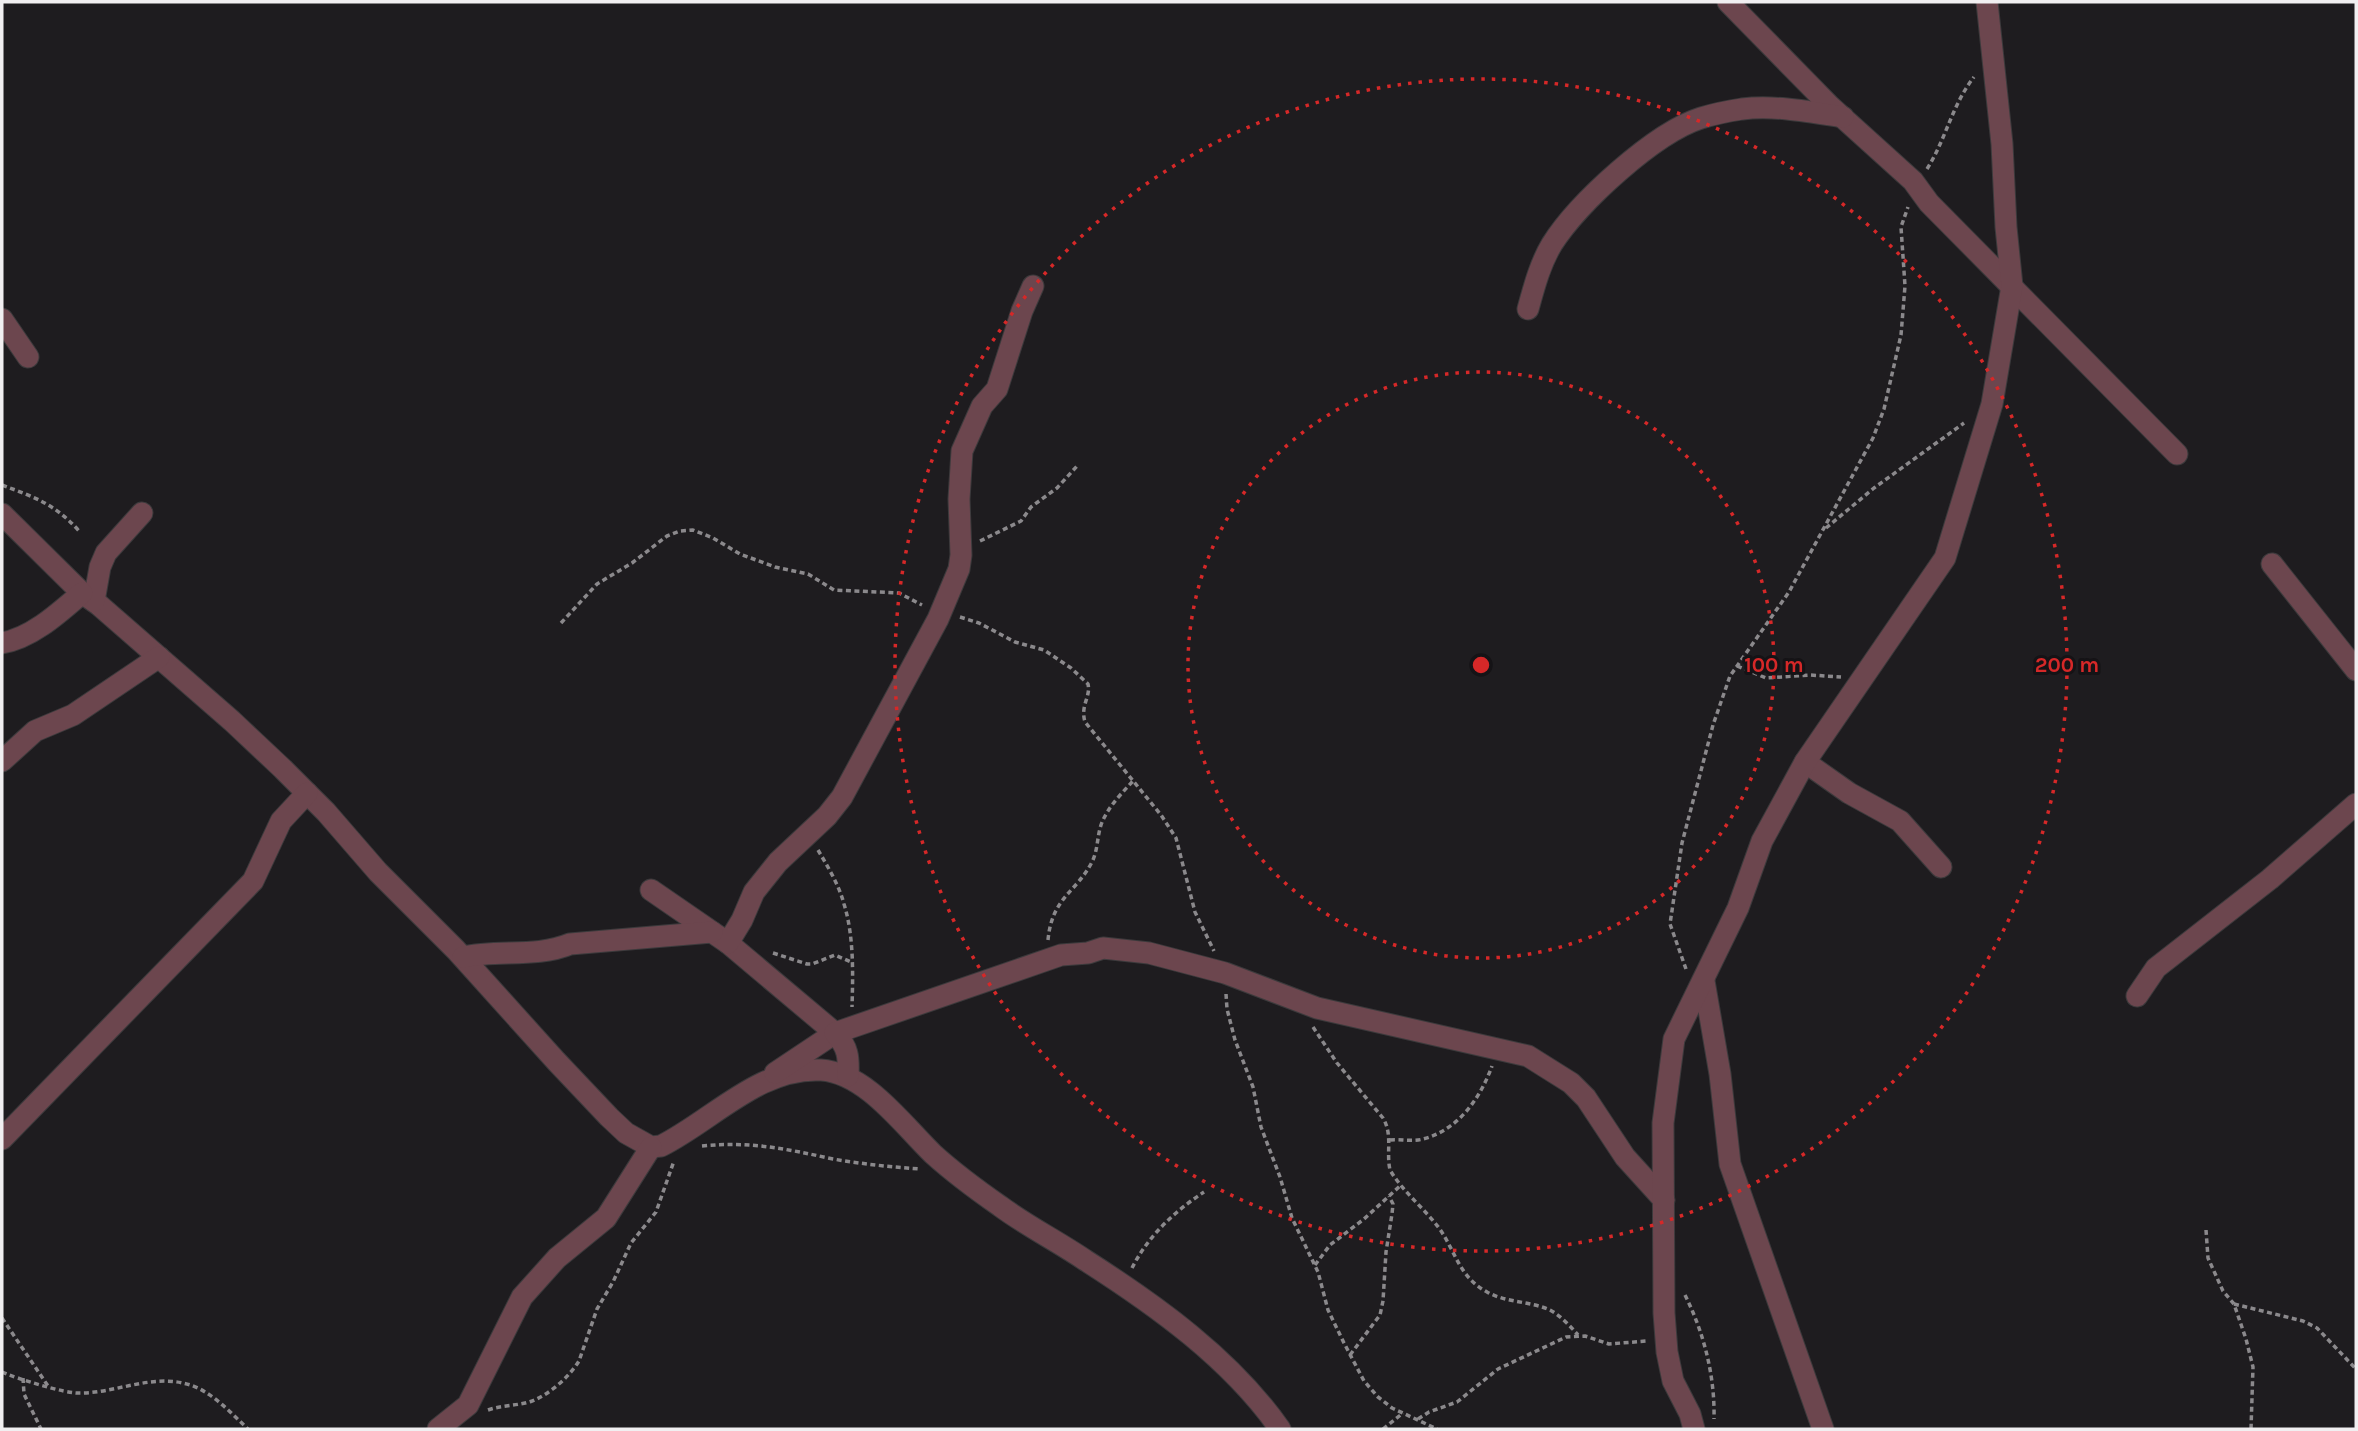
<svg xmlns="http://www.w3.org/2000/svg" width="2358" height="1431" font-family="Karla,sans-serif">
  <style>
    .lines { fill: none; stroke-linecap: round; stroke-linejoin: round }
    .street-casing { stroke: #3c3a3c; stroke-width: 23 }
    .path { stroke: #8b898c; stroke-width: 3.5; stroke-dasharray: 5 3.5; stroke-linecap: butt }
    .street { stroke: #6c464e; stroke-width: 21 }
    .ring { fill: none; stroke: #d62828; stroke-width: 3.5; stroke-dasharray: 3.5 7 }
    .centre { fill: #d62828; stroke: #151316; stroke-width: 3.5 }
    .ring-label { font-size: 21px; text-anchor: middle; font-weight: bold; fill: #d62828; stroke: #151316; stroke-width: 6; stroke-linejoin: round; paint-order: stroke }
  </style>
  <rect width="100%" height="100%" fill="#1e1c1f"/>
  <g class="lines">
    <g class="street-casing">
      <g id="street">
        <polyline points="1728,2 1830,106 1913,181 1929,203 2177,454"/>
        <path d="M1528,309c6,-22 12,-45 24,-65 26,-41 102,-111 149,-126 13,-4 28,-7 41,-9 33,-4 69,3 101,8"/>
        <polyline points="2,319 28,357"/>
        <path d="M2,514l80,79 17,12 133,116 51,48 43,43 52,60 78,78 100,111 53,56 17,16 25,14 10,-1c52,-26 98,-79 160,-76 45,3 82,55 112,84 21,19 44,36 67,52 27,20 57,35 85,54 72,46 146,99 195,169"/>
        <polyline points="2272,564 2356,670"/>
        <polyline points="94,601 100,567 106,553 142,513"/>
        <path d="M2,643c30,-5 58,-31 80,-50"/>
        <polyline points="2,761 35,731 73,715 159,657"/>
        <polyline points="1805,762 1849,793 1900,821 1941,867"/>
        <polyline points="651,890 728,943 835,1033 775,1073"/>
        <polyline points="728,943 742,920 754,892 778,862 827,816 842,797 938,619 959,569 961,555 959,499 962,451 982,406 997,389 1022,311 1033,286"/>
        <path d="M463,957c35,-8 73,1 107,-13l142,-12"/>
        <polyline points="1704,981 1720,1074 1730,1164 1823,1429"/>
        <polyline points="2137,996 2156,968 2270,879 2356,804"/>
        <path d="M848,1076c1,-19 0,-29 -13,-43l226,-78 27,-2 15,-5 46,5 76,20 92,35 211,48 43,27 15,15 39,59 39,43"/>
        <polyline points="2,1139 253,881 281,821 307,793"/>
        <polyline points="438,1429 468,1405 522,1297 557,1258 606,1218 651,1147"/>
        <polyline points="1694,1429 1690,1414 1673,1381 1667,1352 1664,1313 1663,1123 1674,1039 1738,908 1762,841 1805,762 1945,558 1992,404 2012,286 2006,227 2002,144 1987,2"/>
      </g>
    </g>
    <g class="path">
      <path d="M1927,169c19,-30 25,-64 47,-92"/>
      <path d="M2,485c32,12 53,19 77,46"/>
      <polyline points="1826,528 1874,488 1964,423"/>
      <polyline points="980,541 1021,521 1031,507 1057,488 1078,465"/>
      <path d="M960,617l19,6 36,19 29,8 27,18 17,16c3,13 -8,21 -3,38l76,93 15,23 19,74 19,39"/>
      <polyline points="561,623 597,584 632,563 667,536 680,531 693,530 713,538 740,554 775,567 808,574 834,590 899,593 922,605"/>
      <polyline points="1737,666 1766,678 1810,675 1841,677"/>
      <path d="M818,850c10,17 21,35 26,54 10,32 9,70 8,103"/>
      <path d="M1048,940c4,-43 28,-47 44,-78 6,-12 5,-25 9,-37 6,-17 20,-31 32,-44"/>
      <polyline points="773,953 807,964 812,964 835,955 851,962"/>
      <polyline points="1686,969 1670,924 1682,843 1713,725 1730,676 1789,592 1873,438 1884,409 1901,335 1905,286 1901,227 1908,207"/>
      <polyline points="1226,994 1227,1009 1235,1040 1253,1087 1261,1127 1280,1177 1292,1218 1318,1272 1328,1310 1344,1343 1364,1381 1378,1397 1392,1408 1437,1429"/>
      <path d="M1313,1027l24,36 46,55c10,17 3,34 7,52 13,22 34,38 49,58 17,24 20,49 48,64 20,11 43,9 63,18 11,6 20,16 28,25"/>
      <path d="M1390,1140c10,-1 23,2 33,-1 35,-9 57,-40 69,-73"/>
      <path d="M702,1146c48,-5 85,3 131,13 29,5 58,8 87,10"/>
      <polyline points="2206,1230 2208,1258 2223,1291 2234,1304 2246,1339 2253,1367 2251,1429"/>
      <polyline points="1315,1265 1330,1245 1364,1219 1401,1185"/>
      <path d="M1132,1268c16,-32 43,-57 72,-76"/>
      <path d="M1685,1295c19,38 30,81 29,124"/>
      <polyline points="2234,1304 2303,1321 2317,1328 2356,1369"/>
      <polyline points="2,1318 48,1386"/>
      <polyline points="1350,1355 1380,1315 1383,1301 1386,1252 1392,1214 1393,1204 1389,1196"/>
      <path d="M2,1372c13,6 64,22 78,21 40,0 78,-23 118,-5 20,10 35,27 50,41"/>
      <polyline points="23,1378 24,1394 41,1429"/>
      <path d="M488,1410c14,-5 30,-4 44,-9 18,-7 37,-24 47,-40l18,-52 16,-27 18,-39 25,-31 18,-51"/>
      <polyline points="1418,1419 1429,1412 1457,1402 1498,1369 1566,1337 1585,1336 1609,1344 1647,1341"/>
      <polyline points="1383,1429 1403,1413"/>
    </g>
    <use href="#street" class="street"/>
  </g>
  <g class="ring">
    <circle cx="1481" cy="665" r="293"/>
    <circle cx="1481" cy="665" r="586"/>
  </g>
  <circle cx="1481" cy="665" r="10" class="centre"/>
  <g class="ring-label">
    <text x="1774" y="672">100 m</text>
    <text x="2067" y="672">200 m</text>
  </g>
  <rect width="2358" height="1431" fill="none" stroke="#f1eff1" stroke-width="7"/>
</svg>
